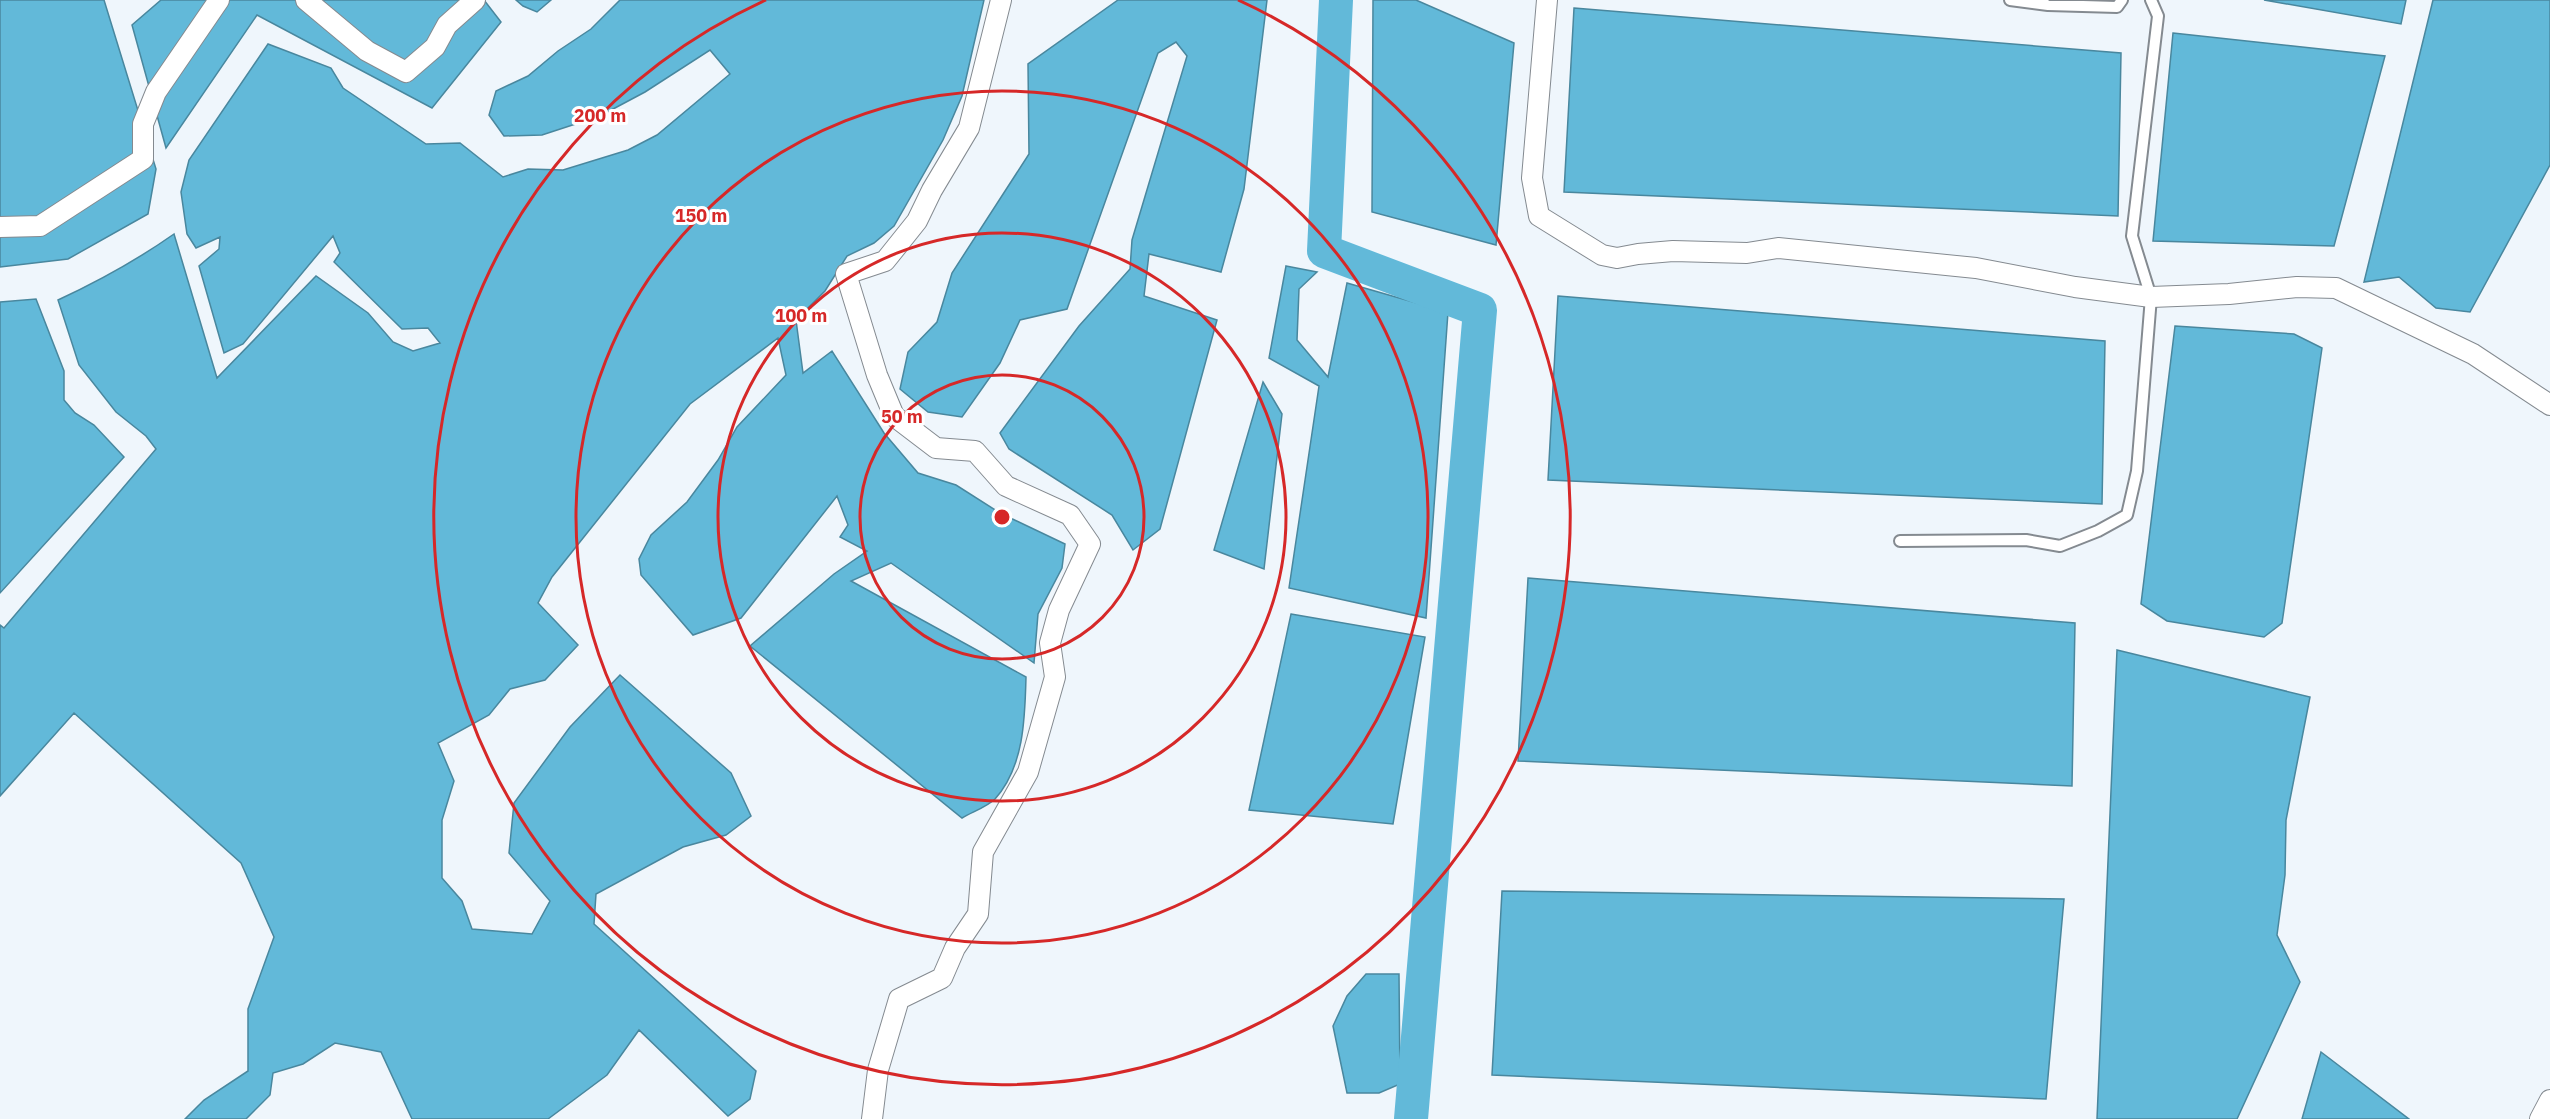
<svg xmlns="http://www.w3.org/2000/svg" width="2550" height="1119" font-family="'IBM Plex Sans',sans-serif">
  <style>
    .water { fill: #62b9d9; stroke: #49879e; stroke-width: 1.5 }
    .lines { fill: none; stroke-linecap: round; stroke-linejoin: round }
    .river { stroke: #62b9d9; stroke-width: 34 }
    .lane-casing { stroke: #848a90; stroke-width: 14 }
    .street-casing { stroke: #848a90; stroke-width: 22 }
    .lane { stroke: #fff; stroke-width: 10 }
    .street { stroke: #fff; stroke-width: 20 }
    .ring { fill: none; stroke: #d62828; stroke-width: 3 }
    .centre { fill: #d62828; stroke: #fff; stroke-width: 3 }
    .ring-label { font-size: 18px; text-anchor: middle; font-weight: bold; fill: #d62828; stroke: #fff; stroke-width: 6; stroke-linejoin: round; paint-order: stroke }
  </style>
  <rect width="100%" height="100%" fill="#eff6fc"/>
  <g class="water">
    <polygon points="0,0 104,0 156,169 148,214 68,259 0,267"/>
    <polygon points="161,0 484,0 501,22 432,108 257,15 166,148 132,25"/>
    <polygon points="516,0 551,0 537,12 523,6"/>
    <path d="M620,0h364l-22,96 -19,44 -49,86 -20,17 -27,13 -22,35 -29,29 7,53 29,-22 52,82 34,40 38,12 44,28 65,31 -3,24 -24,46 -4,49 -143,-100 -40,18 175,96c-1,41 -2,90 -31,122 -8,8 -23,13 -33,19l-212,-172 84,-72 33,-23 -27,-14 8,-12 -11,-29 -96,122 -48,17 -52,-60 -2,-16 12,-24 36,-33 31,-42 19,-33 49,-52 -8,-37 -88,66 -138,173 -14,26 40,42 -33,35 -35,9 -21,26 -51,28 16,38 -12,39v58l20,23 10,28 60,5 18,-33 -41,-48 5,-50 56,-76 50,-52 111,98 20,43 -25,19 -43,12 -87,47 -2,30 162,147 -6,28 -22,17 -89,-86 -32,45 -59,44h-136l-31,-67 -46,-9 -32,21 -30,9 -3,22 -24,24h-61l19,-19 44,-29v-62l26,-72 -33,-74 -167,-150 -74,83v-171l4,3 152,-179 -10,-13 -30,-24 -37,-47 -21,-65c41,-19 79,-40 116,-66l43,144 99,-102 52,37 25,29 20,9 27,-8 -12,-15 -26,1 -68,-67 6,-9 -7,-17 -90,108 -19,9 -25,-87 20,-17 1,-12 -24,11 -9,-14 -6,-42 8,-32 79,-116 63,24 12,20 83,56 34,-1 43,34 25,-8 35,1 65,-20 29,-15 73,-61 -20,-24 -65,42 -45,24 -58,19 -38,1 -15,-21 7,-24 32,-15 30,-25 33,-22z"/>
    <polygon points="1118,0 1267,0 1244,189 1221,272 1149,254 1144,296 1217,320 1160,529 1133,550 1112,515 1009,449 1000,433 1079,326 1130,269 1132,240 1187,56 1176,42 1158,53 1067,309 1020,320 1000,363 962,417 928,412 900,389 908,352 937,322 952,273 1029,154 1028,64"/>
    <polygon points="1373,0 1416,0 1514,43 1496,245 1372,212"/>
    <polygon points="2264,0 2406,0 2401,24"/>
    <polygon points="2433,0 2550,0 2550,165 2470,312 2436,308 2399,277 2364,282"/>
    <polygon points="1574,8 2121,53 2118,216 1564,192"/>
    <polygon points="2173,33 2385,56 2334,246 2153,241"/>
    <polygon points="1286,266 1317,272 1299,289 1297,340 1328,377 1347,283 1448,312 1426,618 1289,588 1319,386 1269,358"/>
    <polygon points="1558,296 2105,341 2102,504 1548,480"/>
    <polygon points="36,299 64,371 64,400 75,413 94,425 124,457 0,593 0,302"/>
    <polygon points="2175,326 2294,334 2322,348 2282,623 2264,637 2167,621 2141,604"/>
    <polygon points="1263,382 1282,414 1264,569 1214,550"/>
    <polygon points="1528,578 2075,623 2072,786 1518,761"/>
    <polygon points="1291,614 1425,637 1393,824 1249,810"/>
    <polygon points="2117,650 2310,697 2286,820 2285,875 2277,935 2300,982 2237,1119 2097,1119"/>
    <polygon points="1502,891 2064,899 2046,1099 1492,1075"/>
    <polygon points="1366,974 1399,974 1400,1084 1379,1093 1347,1093 1333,1026 1347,996"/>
    <polygon points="2321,1052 2409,1119 2302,1119"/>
  </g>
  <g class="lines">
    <polyline class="river" points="1336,0 1324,251 1480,310 1411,1119"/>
    <g class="lane-casing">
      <g id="lane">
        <polyline points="2010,0 2048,5 2117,7 2122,0"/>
        <polyline points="1900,541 2026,540 2060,546 2098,531 2127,515 2137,471 2151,297 2132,236 2158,16 2151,0"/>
      </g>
    </g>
    <g class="street-casing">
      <g id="street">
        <polyline points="306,0 367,51 406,72 435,47 447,25 475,0"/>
        <polyline points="1547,0 1532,178 1539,216 1602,255 1617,258 1638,254 1673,251 1747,253 1778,248 1976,268 2075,287 2151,297 2229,294 2297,287 2336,288 2473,354 2550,405"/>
        <polyline points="0,227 40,226 143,159 143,124 156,92 219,0"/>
        <polyline points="872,1119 878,1070 899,999 942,978 955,948 978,914 983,852 1028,772 1055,677 1050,643 1059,610 1090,544 1070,515 1006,486 975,451 936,448 894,416 877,375 846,274 885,261 917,221 932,190 969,128 1001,0"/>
        <polyline points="2540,1119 2550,1100"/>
      </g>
    </g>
    <use href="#lane" class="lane"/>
    <use href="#street" class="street"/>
  </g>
  <g class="ring">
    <circle cx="1002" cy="517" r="142"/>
    <circle cx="1002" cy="517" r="284"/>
    <circle cx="1002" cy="517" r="426"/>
    <path d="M1238 0A568 568 0 1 1 766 0"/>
  </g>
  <circle cx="1002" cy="517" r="9" class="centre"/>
  <g class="ring-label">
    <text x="600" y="122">200 m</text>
    <text x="701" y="222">150 m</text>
    <text x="801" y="322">100 m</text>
    <text x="902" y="423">50 m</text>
  </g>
</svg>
